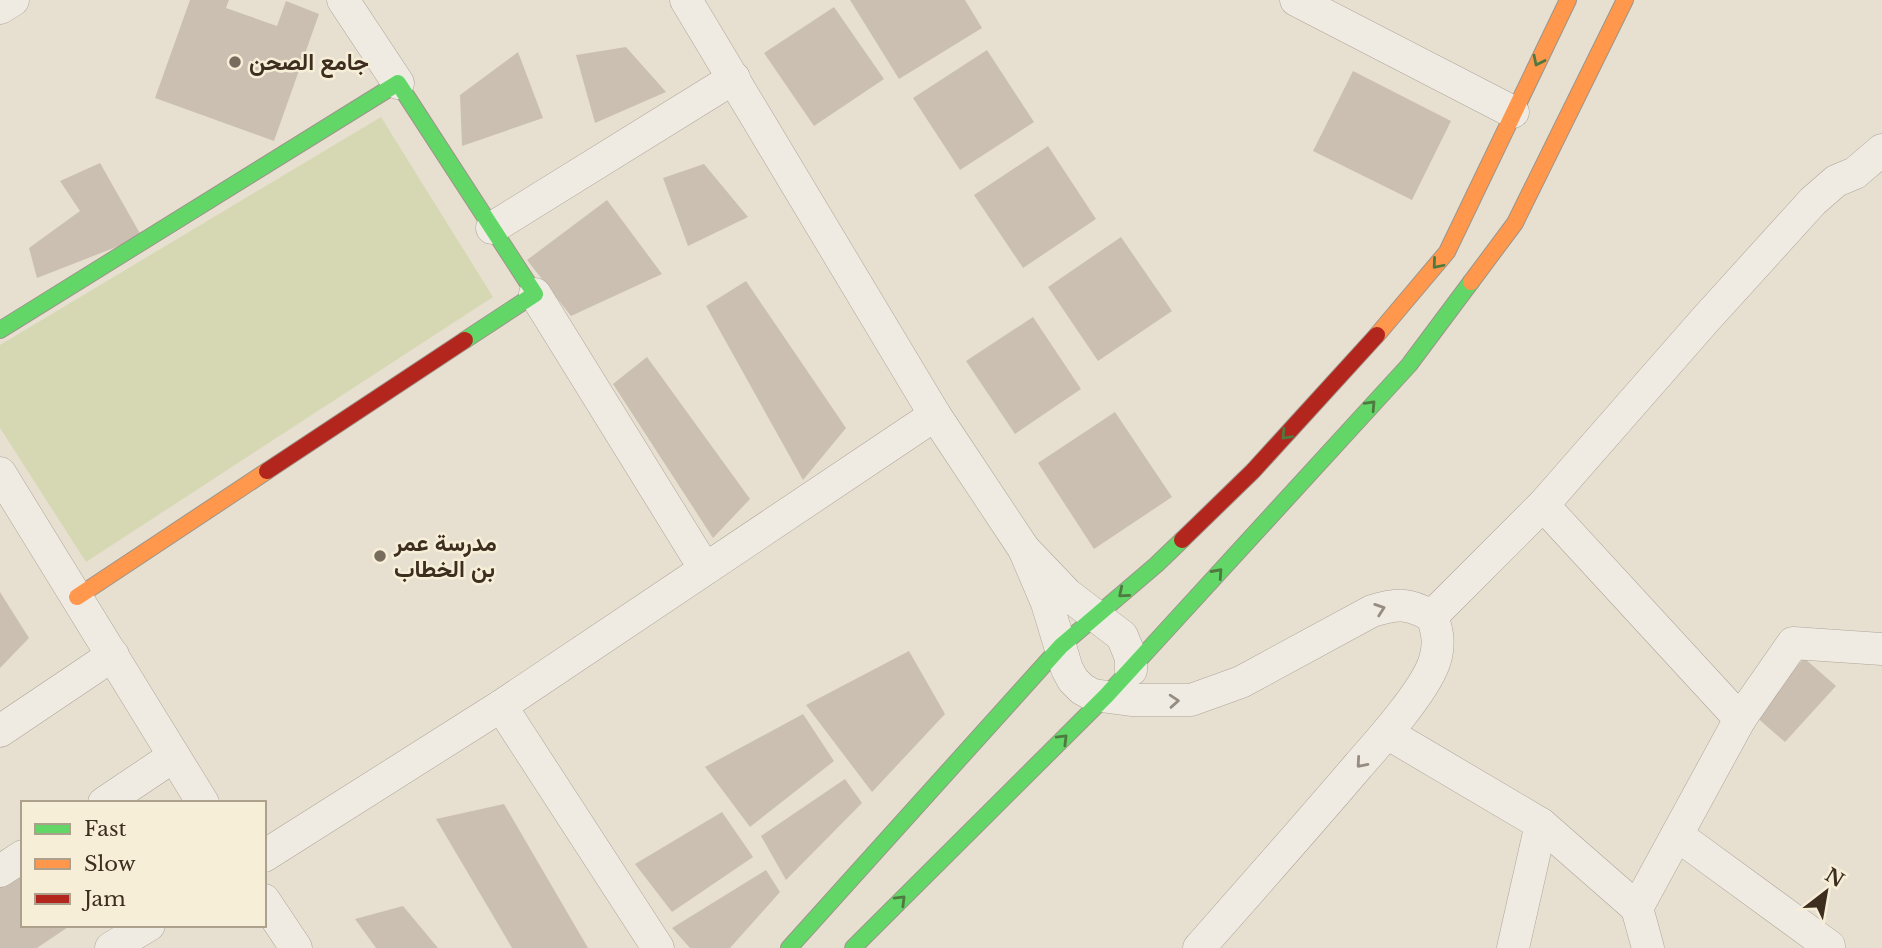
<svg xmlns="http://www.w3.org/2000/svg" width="1882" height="948" font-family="'Libre Baskerville',Vazirmatn,serif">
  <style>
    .green { fill: #d6d7b3 }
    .building { fill: #cbbfb2 }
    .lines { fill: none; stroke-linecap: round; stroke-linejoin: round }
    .street-casing { stroke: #ada599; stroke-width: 33 }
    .fast-casing { stroke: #9c958a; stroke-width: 18 }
    .slow-casing { stroke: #9c958a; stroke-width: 18 }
    .jam-casing { stroke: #9c958a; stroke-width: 18 }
    .street { stroke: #efebe3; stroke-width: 32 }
    .fast { stroke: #63d668; stroke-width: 16 }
    .slow { stroke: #ff974d; stroke-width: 16 }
    .jam { stroke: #b3261e; stroke-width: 16 }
    .oneway { stroke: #4e7a40 }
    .oneway2 { stroke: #968c82 }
    .poi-dot { fill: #786c5e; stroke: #f7eed8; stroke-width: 2.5 }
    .labels { text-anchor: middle; stroke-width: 5; stroke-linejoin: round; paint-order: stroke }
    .poi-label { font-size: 23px; font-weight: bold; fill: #3d2e20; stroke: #f7eed8; text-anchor: start }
  </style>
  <rect width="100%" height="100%" fill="#e7e0d1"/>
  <polygon class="green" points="381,117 493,297 86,562 0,428 0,345"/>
  <g class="building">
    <polygon points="190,0 229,0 226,8 277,26 286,1 319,14 274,141 155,98"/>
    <polygon points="850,0 965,0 982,28 899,79"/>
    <polygon points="834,7 884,79 814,126 764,53"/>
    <polygon points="626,47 666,92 595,123 576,55"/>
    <polygon points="987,50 1034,122 960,170 913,98"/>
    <polygon points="518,52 543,118 462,146 460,95"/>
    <polygon points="1353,71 1451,121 1412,200 1313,151"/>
    <polygon points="1048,146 1096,219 1023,268 974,195"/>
    <polygon points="100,163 142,237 37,278 29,248 80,211 60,181"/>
    <polygon points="704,164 748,217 688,246 663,178"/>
    <polygon points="607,200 662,274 571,316 527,260"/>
    <polygon points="1121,237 1172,311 1098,361 1048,287"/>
    <polygon points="746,281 846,428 803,480 706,306"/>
    <polygon points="1033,317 1081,389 1015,434 966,361"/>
    <polygon points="647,357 750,499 713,538 613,384"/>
    <polygon points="1115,412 1172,497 1094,549 1038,463"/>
    <polygon points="0,592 29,638 0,668"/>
    <polygon points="909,651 945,714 872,792 806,705"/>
    <polygon points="1804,658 1836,686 1785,742 1754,715"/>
    <polygon points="803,714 834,761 750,827 705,767"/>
    <polygon points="845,779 862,803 786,880 761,836"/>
    <polygon points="504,804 588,948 512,948 436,819"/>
    <polygon points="722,812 753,857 672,912 635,864"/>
    <polygon points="23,870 23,925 71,925 37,948 0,948 0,885"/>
    <polygon points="766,870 780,892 730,948 690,948 672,928"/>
    <polygon points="403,906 438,948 376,948 355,919"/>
  </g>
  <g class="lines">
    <g class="street-casing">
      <g id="street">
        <polyline points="343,0 398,83"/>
        <polyline points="686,0 935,415 1024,549 1067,594 1122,636 1131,658 1131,670"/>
        <polyline points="1296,0 1513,112"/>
        <polyline points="0,8 13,0"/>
        <polyline points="492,228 734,78"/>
        <polyline points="535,294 705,569"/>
        <polyline points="0,473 203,803"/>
        <polyline points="1543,505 1740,719"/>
        <path d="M1024,549l23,54 20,66 6,11 9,9 11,6 38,5h60l50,-18 131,-71c26,-8 36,-8 60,5 6,16 8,30 2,47 -11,30 -54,78 -76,103 -52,61 -106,122 -159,182"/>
        <polyline points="1432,616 1543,505 1705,320 1813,201 1836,181 1855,173 1882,150"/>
        <polyline points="501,706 658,948"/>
        <polyline points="0,731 113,655"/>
        <polyline points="1387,733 1541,824 1637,908 1740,719 1793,643 1882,649"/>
        <polyline points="104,803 174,756"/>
        <polyline points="1677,835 1829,946 1829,948"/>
        <polyline points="264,856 501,706 935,415"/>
        <polyline points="0,871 23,856"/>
        <polyline points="264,900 296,948"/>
        <polyline points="1637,908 1648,948"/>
        <polyline points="111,948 149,925"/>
        <polyline points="1513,948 1541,824"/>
      </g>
    </g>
    <g class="fast-casing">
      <g id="fast">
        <polyline points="0,330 398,83 535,294 465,340"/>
        <polyline points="789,948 1061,646 1156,565 1182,540"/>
        <polyline points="853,948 1106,696 1409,365 1471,282"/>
      </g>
    </g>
    <g class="slow-casing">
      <g id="slow">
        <polyline points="1471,282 1515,223 1625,0"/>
        <polyline points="1377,335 1447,252 1568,0"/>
        <polyline points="77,597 267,471"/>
      </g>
    </g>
    <g class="jam-casing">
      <g id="jam">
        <polyline points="267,471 465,340"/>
        <polyline points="1182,540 1253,471 1377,335"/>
      </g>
    </g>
    <use href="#street" class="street"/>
    <use href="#fast" class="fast"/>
    <use href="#slow" class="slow"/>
    <use href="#jam" class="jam"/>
  </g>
  <defs><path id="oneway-chevron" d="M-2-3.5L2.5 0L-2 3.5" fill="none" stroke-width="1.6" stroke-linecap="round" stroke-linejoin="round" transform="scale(1.75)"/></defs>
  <g class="oneway">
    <use href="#oneway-chevron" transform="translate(1538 61) rotate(116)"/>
    <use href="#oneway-chevron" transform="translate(1437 264) rotate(130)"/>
    <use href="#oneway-chevron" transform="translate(1371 405) rotate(-47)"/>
    <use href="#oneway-chevron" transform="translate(1286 435) rotate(133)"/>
    <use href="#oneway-chevron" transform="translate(1218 573) rotate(-48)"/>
    <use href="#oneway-chevron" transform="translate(1123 593) rotate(140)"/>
    <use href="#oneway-chevron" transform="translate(1063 739) rotate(-45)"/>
    <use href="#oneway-chevron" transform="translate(901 900) rotate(-45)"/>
  </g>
  <g class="oneway2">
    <use href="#oneway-chevron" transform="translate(1380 609) rotate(-19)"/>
    <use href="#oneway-chevron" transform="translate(1174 701) rotate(-4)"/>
    <use href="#oneway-chevron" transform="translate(1361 763) rotate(131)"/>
  </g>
  <g class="poi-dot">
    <circle cx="235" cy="62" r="7"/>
    <circle cx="380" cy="556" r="7"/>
  </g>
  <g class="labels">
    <g class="poi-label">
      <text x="249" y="70">جامع الصحن</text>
      <text x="394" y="551">مدرسة عمر<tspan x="394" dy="26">بن الخطاب</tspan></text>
    </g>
  </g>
  <rect x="21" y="801" width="245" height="126" fill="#f7eed8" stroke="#ada18e" stroke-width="2"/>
  <rect x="35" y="824" width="35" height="10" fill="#63d668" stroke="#ada18e" stroke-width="2"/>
  <text x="84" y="836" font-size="21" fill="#3d2e20">Fast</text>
  <rect x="35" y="859" width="35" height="10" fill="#ff974d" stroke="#ada18e" stroke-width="2"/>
  <text x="84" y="871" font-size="21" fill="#3d2e20">Slow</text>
  <rect x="35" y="894" width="35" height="10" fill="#b3261e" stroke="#ada18e" stroke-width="2"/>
  <text x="84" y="906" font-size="21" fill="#3d2e20">Jam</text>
  <g transform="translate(1826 892) rotate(31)" stroke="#f7eed8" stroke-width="5" paint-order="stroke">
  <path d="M0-5L12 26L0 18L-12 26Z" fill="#3d2e20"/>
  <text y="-10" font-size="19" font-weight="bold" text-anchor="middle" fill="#3d2e20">N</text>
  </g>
</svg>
